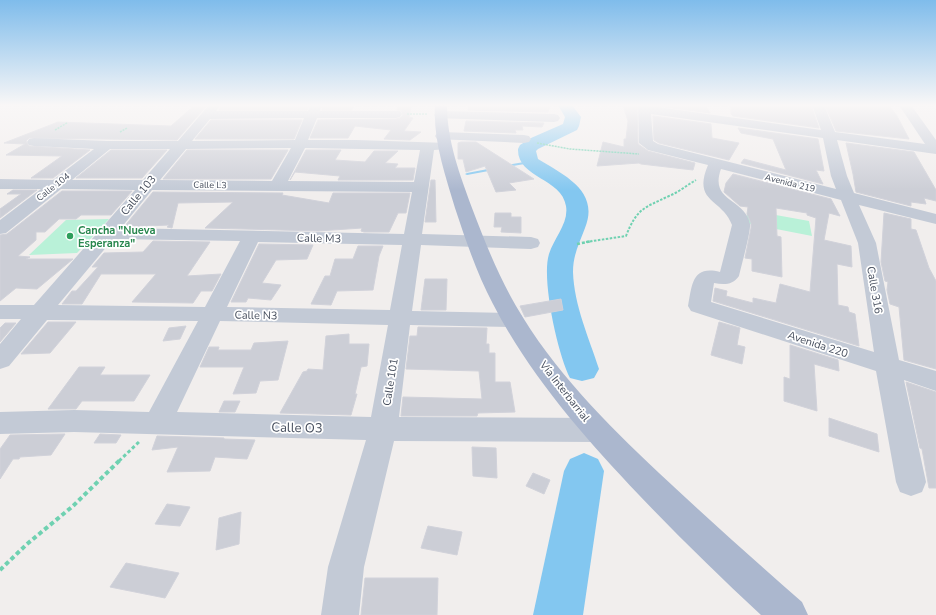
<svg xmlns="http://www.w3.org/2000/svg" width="936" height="615" font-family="'Nunito Sans',sans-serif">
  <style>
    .green { fill: #b9f1d8 }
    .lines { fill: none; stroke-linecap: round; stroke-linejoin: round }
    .stream { fill: #83c7f0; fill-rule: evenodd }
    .river { fill: #83c7f0; fill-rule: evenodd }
    .building { fill: #ccced6; stroke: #d1d2da }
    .path-far4 { stroke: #6fd1b1; stroke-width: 1.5; stroke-dasharray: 2 1; stroke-linecap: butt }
    .path-far3 { stroke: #6fd1b1; stroke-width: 2; stroke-dasharray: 2.5 1.5; stroke-linecap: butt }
    .path-far2 { stroke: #6fd1b1; stroke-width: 2.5; stroke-dasharray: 3 2; stroke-linecap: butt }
    .path-far1 { stroke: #6fd1b1; stroke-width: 3; stroke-dasharray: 3.5 2.5; stroke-linecap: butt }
    .path { stroke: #6fd1b1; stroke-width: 4; stroke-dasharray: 4.5 3; stroke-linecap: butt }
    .minor { fill: #c3cad6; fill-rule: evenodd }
    .major { fill: #abb7ce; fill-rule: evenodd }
    .leisure-dot { fill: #2e9e5b; stroke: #fff; stroke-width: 1.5 }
    .labels { text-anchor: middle; stroke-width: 3.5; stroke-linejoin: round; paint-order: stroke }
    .far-street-label { font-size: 9px; fill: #454d5c; stroke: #fff }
    .street-label { font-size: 11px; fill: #454d5c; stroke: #fff }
    .leisure-label { font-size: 11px; font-weight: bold; fill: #27864d; stroke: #fff; text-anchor: start }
    .near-street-label { font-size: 13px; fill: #454d5c; stroke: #fff }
  </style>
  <rect width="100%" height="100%" fill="#f1eeed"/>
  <g class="green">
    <polygon points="748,210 809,221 812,236 745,223"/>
    <polygon points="109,219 77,253 29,255 66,220"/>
  </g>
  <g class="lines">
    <g class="stream">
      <polygon points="530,161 531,161 531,163 507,167 505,166 507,165"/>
      <polygon points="493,168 495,169 494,170 467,175 465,174 467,173"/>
    </g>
    <g class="river">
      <path d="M558,105h14l9,12 -2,9 -2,4 -39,19 -2,2 2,8c26,16 62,32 47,69 -6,16 -12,27 -12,44 1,33 16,66 26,97l-5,9 -12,3 -12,-3c-12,-23 -29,-99 -21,-124 5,-16 20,-31 17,-48 -4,-28 -49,-28 -48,-57l2,-4 11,-7 32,-14 2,-7z"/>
      <polygon points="584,453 598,459 604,471 583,615 533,615 564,471 570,459"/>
    </g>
  </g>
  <g class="building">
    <polygon points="195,105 207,105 177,140 29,138 26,141 29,146 90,150 53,178 31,178 62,156 6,155 25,144 4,143 58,122 171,126"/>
    <polygon points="222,105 309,105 307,110 219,110"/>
    <polygon points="323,105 354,105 352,110 322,110"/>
    <polygon points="514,105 550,106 548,112 468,110 469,106 515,107"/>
    <polygon points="623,105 637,105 638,144 648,151 695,163 693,170 641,164 639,163 597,166 603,142 624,147 624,139 626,139 628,121"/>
    <polygon points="651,105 705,105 710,113"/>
    <polygon points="731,105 811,105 819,128 733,116 731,114"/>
    <polygon points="825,105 873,105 890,107 897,116 909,139 836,131"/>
    <polygon points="398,106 411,106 409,117 413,118 404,131 421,132 410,140 384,139 391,130 355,126 348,138 310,138 318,120 396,119 400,118 403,115 401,110 397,110"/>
    <polygon points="653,116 711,124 712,138 739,143 729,160 659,143 654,140"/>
    <polygon points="211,120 302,120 294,139 195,139"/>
    <polygon points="466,121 544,123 542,127 522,126 523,130 515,130 516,133 464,131"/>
    <polygon points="738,128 818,139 824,171 816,170 823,184 741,163 744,159 786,170 773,139 741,133"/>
    <polygon points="461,142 476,142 534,179 509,183 516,190 496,192 485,166 466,172 463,159 458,159 458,143"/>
    <polygon points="846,143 914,152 936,190 936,201 924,198 926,204 911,202 911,206 856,192 853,174"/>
    <polygon points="111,150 167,150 142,178 76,178"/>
    <polygon points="187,150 288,150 271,179 163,179"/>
    <polygon points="306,150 341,150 335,160 365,162 374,151 398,151 385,163 398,164 395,168 415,168 413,180 338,180 340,176 295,172 290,180"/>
    <polygon points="733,174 831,199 840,216 829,213 824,240 851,246 852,267 837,264 838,305 848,307 849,312 855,314 859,346 713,301 715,288 727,291 726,296 753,303 753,298 776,303 780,284 810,292 816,218 807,215 807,213 776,208 777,236 781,237 782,277 752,271 752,259 745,258 751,228 751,223 747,214 748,207 740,206 724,192 726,183"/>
    <polygon points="431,180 435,180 436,222 425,222"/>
    <polygon points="13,190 37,190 0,218 0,209 21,194 7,194"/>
    <polygon points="62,191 132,191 111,215 81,215 76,219 59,219 45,232 36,232 36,240 18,256 30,257 26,259 73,259 37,289 16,288 0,301 0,235 7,234"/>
    <polygon points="153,192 283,193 282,195 329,203 333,193 410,193 406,213 398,213 389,232 364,232 361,231 362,228 318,231 205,228 233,202 178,203 172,228 167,227 169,225 124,227"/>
    <polygon points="495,213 511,213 511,217 521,217 521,233 501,232 502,227 494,227"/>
    <polygon points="884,213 911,219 911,229 916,230 929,268 936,281 936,369 904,360 899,307 890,304 887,290 888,282 885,281 881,262"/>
    <polygon points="153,241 210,242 187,276 221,274 212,291 201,291 193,303 132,302 156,274 101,274 82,304 62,304 72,291 76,291 98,267 92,267 104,253 143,252"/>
    <polygon points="259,244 313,245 307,259 276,260 262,283 281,285 271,300 248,298 246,302 231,302"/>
    <polygon points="358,246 383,246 379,256 373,290 337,291 331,305 311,304 325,276 330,276 335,259 353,259"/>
    <polygon points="425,279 447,279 446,310 421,310"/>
    <polygon points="561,299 563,310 525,317 520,306"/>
    <polygon points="48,322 76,322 50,353 21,354"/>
    <polygon points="719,322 740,328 737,345 745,347 742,364 711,355"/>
    <polygon points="5,323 16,323 0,342 0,328"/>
    <polygon points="186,326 180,339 163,341 169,328"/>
    <polygon points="418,327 487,328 486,344 489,344 489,353 495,353 495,382 510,382 515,412 478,413 477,416 401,416 403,397 482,399 479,371 406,369 410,336 417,336"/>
    <polygon points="349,334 349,344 369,344 367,366 361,367 355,394 357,394 351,415 280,413 303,372 307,371 308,369 323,370 326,336"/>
    <polygon points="288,341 278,380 260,381 256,393 233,394 244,367 200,367 209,347 219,347 218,350 251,350 254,343"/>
    <polygon points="790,345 838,360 839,371 814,364 817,411 784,401 784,377 790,379"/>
    <polygon points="79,367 105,367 100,375 150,375 134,401 82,401 76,409 48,409"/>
    <polygon points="906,382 936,392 936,488 929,488 922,449 920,448"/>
    <polygon points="224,401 240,401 235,412 219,412"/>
    <polygon points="829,418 877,434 879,452 829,436"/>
    <polygon points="65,434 51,455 20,457 19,459 13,459 0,479 0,449 10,435"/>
    <polygon points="100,434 121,435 116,443 94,443"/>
    <polygon points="157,436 224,438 224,439 255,440 247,459 215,457 210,471 167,472 178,447 152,450"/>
    <polygon points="472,447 496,448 497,478 473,476"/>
    <polygon points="533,473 550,480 544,494 526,486"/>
    <polygon points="167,504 190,507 180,526 155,524"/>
    <polygon points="241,512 239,544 216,550 219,518"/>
    <polygon points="428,526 462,532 457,555 421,548"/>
    <polygon points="126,563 179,573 165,598 110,587"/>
    <polygon points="365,578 438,578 437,615 361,615"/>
  </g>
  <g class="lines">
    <g class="path-far4">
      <polyline points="407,114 428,114"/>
      <polyline points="55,130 67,123"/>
      <polyline points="120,132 127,128"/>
      <polyline points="537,143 570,149 639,154"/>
    </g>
    <path class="path-far3" d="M586,242l40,-6c11,-28 18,-28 43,-40 10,-4 18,-11 27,-16"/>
    <polyline class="path-far2" points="577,244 592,241"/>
    <polyline class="path-far1" points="119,461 140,441"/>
    <polyline class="path" points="0,570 27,544 73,506 120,460"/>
    <g class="minor">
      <path d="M209,105h12l-5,6h92l2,-6h12l-2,6h80l2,3 -2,3 -4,1h-79l-9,22h48l92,3 2,3 -2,3 -14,1 -12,84 109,3 7,2 2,4 -2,4 -7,2 -110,-4 -9,66 101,2 8,2 3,5 -3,5 -8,2 -103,-2 -11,92 196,1 10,4 4,8 -4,8 -10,4 -201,-1 -30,126 -5,48h-38l7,-48 38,-127 -292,-8 -74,2v-22l74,-2 75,2 49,-91 -151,-1 -38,46 -9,3v-25l21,-25h-21v-14h34l101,-115 -74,-1 -55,44 -6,1v-14l41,-31h-41v-10l53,1 41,-31 -60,-3 -5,-1 -2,-3 2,-3 5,-1 73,3h71zM304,118l-9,22 -103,1 18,-22zM291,148l-19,33 -112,-1 26,-31zM305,148l115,2 -6,32 -126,-1zM110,149h60l-27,31h-71zM152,190l260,2 -8,42 -283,-6zM113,239l127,2 -35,66 -147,-2zM258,242l144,3 -12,65 -163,-3zM220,321l168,4 -17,92 -194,-5z"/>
      <path d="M638,105h12v1l171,24 -9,-25h12l11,27 90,12 -26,-39h12l25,35v14l-99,-14 10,36 7,17 82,21v10l-77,-19 17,38 23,117 37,11v20l-32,-11 22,102 -4,10 -11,4 -11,-4 -4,-10 -20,-111 -185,-60 -3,-5c4,-21 4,-41 32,-34l12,-47c-10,-27 -40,-22 -24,-60l-60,-15 -9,-7zM651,114l172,24 8,38 5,13 -178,-45 -5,-3zM721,169l120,31 17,43 16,109 -163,-50 3,-19c10,2 19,2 25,-7 2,-9 12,-45 11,-52 -5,-26 -41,-22 -29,-55z"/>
      <polygon points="440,111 554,114 558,115 560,118 558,121 554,122 436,118 434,115 436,112"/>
      <polygon points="442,132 524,135 529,136 531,139 529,142 524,143 437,139 435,136 437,133"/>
    </g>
    <path class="major" d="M435,105h12c0,36 13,70 25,103 13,34 26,67 44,98 37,64 90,117 143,167 47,44 95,87 143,129l6,13h-47c-42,-39 -83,-79 -122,-120 -55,-58 -109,-119 -146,-191 -16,-30 -27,-63 -38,-96 -10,-34 -22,-67 -20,-103z"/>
  </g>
  <linearGradient id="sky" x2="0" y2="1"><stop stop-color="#7fbceb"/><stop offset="0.55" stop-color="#f9f7f7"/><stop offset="1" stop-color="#f9f7f7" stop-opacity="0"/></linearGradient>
  <rect width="936" height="191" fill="url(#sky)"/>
  <circle class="leisure-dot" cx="70" cy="236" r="4"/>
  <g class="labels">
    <g class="far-street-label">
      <text transform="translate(790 183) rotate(14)" y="3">Avenida 219</text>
      <text transform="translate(210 185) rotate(1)" y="3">Calle L3</text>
      <text transform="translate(53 187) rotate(-38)" y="3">Calle 104</text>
    </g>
    <g class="street-label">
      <text transform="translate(138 195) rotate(-50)" y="4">Calle 103</text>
      <text transform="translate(319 238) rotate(1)" y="4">Calle M3</text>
      <text transform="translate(875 290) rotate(80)" y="4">Calle 316</text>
      <text transform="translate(256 315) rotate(1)" y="4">Calle N3</text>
      <text transform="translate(818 344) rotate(18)" y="4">Avenida 220</text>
      <text transform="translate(390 382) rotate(-81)" y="4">Calle 101</text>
      <text transform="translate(565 391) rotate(52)" y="4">Vía Interbarrial</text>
    </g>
    <g class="leisure-label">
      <text x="78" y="234">Cancha "Nueva<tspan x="78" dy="13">Esperanza"</tspan></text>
    </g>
    <g class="near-street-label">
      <text transform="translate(297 427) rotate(1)" y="5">Calle O3</text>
    </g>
  </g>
</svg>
